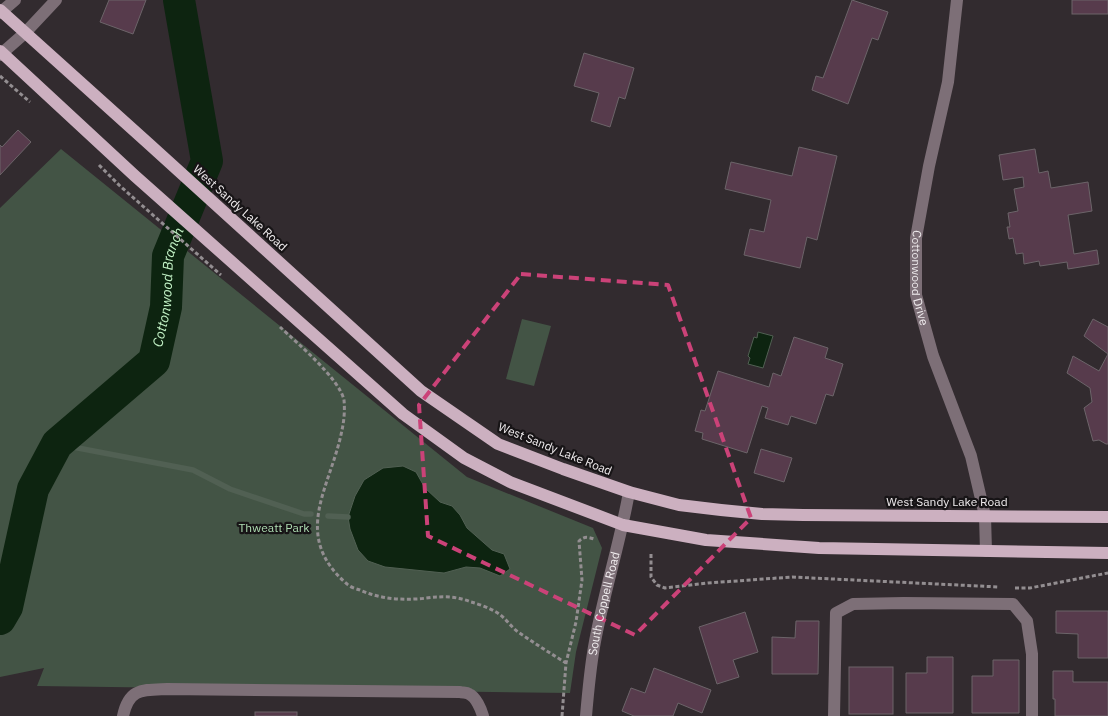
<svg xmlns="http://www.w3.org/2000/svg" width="1108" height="716" font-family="'IBM Plex Sans',sans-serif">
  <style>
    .green { fill: #435445 }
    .water { fill: #0d2410; stroke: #516053 }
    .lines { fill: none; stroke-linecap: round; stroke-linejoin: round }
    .stream { stroke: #516053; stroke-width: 5.5 }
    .river { stroke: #0d2410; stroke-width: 32 }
    .building { fill: #573b4c; stroke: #6c6469 }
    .path { stroke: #938e91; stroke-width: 3; stroke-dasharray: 4 2.5; stroke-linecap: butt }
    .minor { stroke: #7d6f77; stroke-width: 12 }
    .major { stroke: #ccb0c0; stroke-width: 12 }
    .marked { fill: none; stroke: #cb4278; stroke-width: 4; stroke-dasharray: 10 6; stroke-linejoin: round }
    .labels { text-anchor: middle; stroke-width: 4.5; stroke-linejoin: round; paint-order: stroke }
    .street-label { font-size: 12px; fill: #f0ecee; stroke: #171416 }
    .park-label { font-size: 12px; fill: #aeddb2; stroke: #171416 }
    .water-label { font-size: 14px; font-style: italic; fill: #c2f1c5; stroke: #171416 }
  </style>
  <rect width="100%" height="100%" fill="#322b2f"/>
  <g class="green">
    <polygon points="61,149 467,477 593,528 602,548 576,652 570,693 37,686 44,668 0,677 0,208"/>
    <polygon points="522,319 551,326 534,386 506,379"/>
  </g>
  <g class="water">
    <polygon points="758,332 773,336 763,368 748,364 750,358 748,356 754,337 757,338"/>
    <polygon points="403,466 416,472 425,488 440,502 452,506 460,515 467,528 492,550 504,554 510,569 500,576 480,568 466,567 444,573 385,567 368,561 358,550 350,529 348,517 355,496 364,480 383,468"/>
  </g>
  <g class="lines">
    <g class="stream">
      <polyline points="57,444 193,470 230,489 304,514 311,514"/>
      <polyline points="328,516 348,517"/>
    </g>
    <path class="river" id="s1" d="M0,619l7,-12 26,-118 24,-45 97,-83 12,-54 2,-51 39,-95 -28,-161"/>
  </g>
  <g class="building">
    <polygon points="109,0 146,0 133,34 100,22"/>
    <polygon points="852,0 888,12 878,40 872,38 848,104 812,90 816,76 823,78"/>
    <rect x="1072" y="0" width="36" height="14"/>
    <polygon points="584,53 634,68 625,99 619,97 610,127 591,121 599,93 574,86"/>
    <polygon points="18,130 31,142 0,175 0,145 2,147"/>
    <polygon points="799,147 837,156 817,240 807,237 800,268 744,255 750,229 764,232 771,200 725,189 731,162 792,176"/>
    <polygon points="1035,149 1039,173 1048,171 1051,188 1088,182 1092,211 1068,215 1074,254 1097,250 1099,264 1068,269 1067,262 1040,266 1039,261 1024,264 1023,253 1016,254 1013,238 1009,239 1007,227 1010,227 1008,213 1018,211 1014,189 1024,187 1023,177 1003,180 999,155"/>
    <polygon points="1093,319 1108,327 1108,444 1106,444 1099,440 1093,441 1084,408 1092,402 1090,388 1067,373 1073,356 1099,371 1108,354 1084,336"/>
    <polygon points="794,337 828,348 825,358 843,364 833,396 826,394 816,424 791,416 788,425 765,418 768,408 762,406 747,453 702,439 703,433 695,431 701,410 705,411 718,371 769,387 773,373 781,376"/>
    <polygon points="761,449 792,458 784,482 754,473"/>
    <polygon points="1056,611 1108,611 1108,658 1078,658 1078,634 1056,633"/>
    <polygon points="745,612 758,652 733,660 739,677 717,684 699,627"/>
    <polygon points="796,621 819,621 818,674 772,674 772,637 795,638"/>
    <polygon points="927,657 953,657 953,713 906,713 906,673 927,673"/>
    <polygon points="993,660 1019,660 1019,713 972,713 972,676 993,676"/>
    <rect x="849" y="667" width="44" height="47"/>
    <polygon points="654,668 711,690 702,713 678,703 673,716 634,716 622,711 631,688 645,693"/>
    <polygon points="1053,671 1073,671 1073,682 1108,682 1108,716 1055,716 1055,699 1053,699"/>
    <rect x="255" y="712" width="42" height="4"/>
  </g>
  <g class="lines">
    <g class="path">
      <polyline points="0,76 30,102"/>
      <polyline points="99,165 120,186 221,275"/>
      <path d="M280,327c17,16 59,51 64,73 1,10 0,21 -2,30 -11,57 -52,105 5,154 3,3 9,5 13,6 18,8 36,10 55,9 8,0 16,-2 23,-2 11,-1 23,1 33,5 8,2 18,6 25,10 9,5 14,14 22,20 16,11 32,21 48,31"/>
      <polyline points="651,554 651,577 657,585 665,588 708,583 792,577 999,587"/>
      <polyline points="1015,588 1030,588 1108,573"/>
      <path d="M562,716l4,-53 10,-41 6,-42 -3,-39c5,-5 9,-4 15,-2"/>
    </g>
    <g class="minor">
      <path id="s2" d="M957,0l-9,82 -19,84 -13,72v57l17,61 38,100 14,60 1,35"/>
      <polyline points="0,13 15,0"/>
      <polyline points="0,55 25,33 56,0"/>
      <path d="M123,716c6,-28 19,-26 44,-27l293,3c3,1 6,0 9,2 7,3 12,15 14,22"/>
      <path id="s3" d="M586,716c2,-23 4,-46 8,-69 9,-52 26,-103 35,-155"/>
      <polyline points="834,716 836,613 853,604 904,603 1013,604 1027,621 1032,654 1032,716"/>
    </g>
    <g class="major">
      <polyline points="0,10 149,144 421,391 498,444 563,469 629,492 679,505 721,510 762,514 803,515 1108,517"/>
      <polyline points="0,51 135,176 403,414 464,458 510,482 623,525 706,540 819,548 1108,553"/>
    </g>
  </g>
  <path class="marked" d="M521,274l147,11 83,233 -116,117 -207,-99 -9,-131z"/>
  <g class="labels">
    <g class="street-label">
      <text transform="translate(240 208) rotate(42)" y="4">West Sandy Lake Road</text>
      <text dy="4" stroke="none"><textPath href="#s2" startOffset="282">Cottonwood Drive</textPath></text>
      <text transform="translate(555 449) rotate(22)" y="4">West Sandy Lake Road</text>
      <text x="947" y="506">West Sandy Lake Road</text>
      <text dy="4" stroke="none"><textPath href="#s3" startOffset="114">South Coppell Road</textPath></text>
    </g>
    <g class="park-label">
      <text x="274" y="532">Thweatt Park</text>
    </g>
    <g class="water-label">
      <text dy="5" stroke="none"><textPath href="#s1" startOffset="389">Cottonwood Branch</textPath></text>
    </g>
  </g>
</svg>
